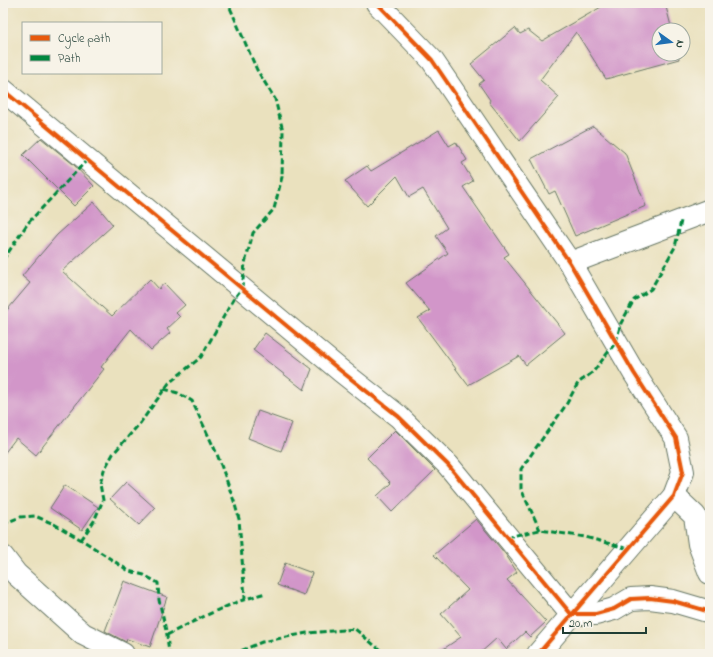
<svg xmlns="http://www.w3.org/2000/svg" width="713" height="657" font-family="'Indie Flower',sans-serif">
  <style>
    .building { fill: #d296c9 }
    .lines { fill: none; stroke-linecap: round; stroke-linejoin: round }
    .minor-casing { stroke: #667664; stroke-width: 24 }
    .minor { stroke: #fff; stroke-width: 22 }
    .quiet { stroke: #00873e; stroke-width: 3; stroke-dasharray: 6 3; stroke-linecap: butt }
    .cycleway-casing { stroke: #f7f3e8; stroke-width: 6 }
    .cycleway { stroke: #e8590c; stroke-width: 4 }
  </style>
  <rect width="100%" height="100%" fill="#f7f3e8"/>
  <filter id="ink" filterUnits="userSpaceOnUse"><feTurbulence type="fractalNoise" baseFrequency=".025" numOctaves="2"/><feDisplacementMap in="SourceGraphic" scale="8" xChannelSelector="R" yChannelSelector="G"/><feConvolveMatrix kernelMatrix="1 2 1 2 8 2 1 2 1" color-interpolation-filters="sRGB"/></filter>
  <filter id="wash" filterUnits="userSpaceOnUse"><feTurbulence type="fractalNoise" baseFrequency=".012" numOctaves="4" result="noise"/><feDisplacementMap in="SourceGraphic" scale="16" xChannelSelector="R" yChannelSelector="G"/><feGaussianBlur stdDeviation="0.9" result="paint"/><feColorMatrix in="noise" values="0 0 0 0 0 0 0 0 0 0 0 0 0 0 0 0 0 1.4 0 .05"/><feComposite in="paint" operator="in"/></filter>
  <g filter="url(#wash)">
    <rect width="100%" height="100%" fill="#eae1be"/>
    <g id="blocks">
      <g class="building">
        <polygon points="608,3 665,3 672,30 659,30 659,54 678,54 679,59 606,79 576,32 540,80 559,97 520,141 489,102 490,100 479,84 484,80 471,64 515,28 520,34 528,30 542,41"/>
        <polygon points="593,126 625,153 646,206 575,236 555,191 549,194 531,159"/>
        <polygon points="439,130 449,146 456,142 467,160 462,163 473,181 463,187 509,254 504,257 565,333 526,365 519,356 468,385 418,318 430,311 406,283 448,253 436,236 447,228 423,189 409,197 397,176 367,206 345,181 367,166 371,171"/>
        <polygon points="41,138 73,164 94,186 74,206 23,155"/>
        <polygon points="94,202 113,225 62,271 112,316 150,279 159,289 164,283 185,305 176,313 180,317 167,329 170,333 151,350 131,329 101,367 104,369 36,455 16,438 3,455 3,315 30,283 22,276 57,235"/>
        <polygon points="265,333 312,369 304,390 253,350"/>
        <polygon points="258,411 292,423 281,451 248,438"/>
        <polygon points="395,430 435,470 392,512 377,496 391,483 367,458"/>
        <polygon points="126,482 155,508 139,525 110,499"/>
        <polygon points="65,485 98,507 82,530 50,508"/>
        <polygon points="476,519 506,555 517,572 507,580 546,622 530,637 525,632 506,649 497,638 479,654 436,654 461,637 441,614 468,590 434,555"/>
        <polygon points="285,563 312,573 304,595 277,585"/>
        <polygon points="124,581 167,597 150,647 127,639 126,642 105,631"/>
      </g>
    </g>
  </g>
  <g filter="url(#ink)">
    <use href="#blocks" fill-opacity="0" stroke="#667664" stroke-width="1"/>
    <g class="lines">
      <g class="minor-casing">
        <g id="minor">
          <polyline points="377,3 432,60 570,263 634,373 676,438 683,472 674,496 538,654"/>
          <polyline points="3,90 341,371 398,416 448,465 571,614 596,614 614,609 631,599 650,598 673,601 707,611 710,611"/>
          <polyline points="570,263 710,210"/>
          <polyline points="674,496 695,516 699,544 710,573"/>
          <polyline points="3,557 16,574 83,634 123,654"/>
        </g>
      </g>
      <use href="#minor" class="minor"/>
      <g class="quiet">
        <polyline points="3,260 28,223 87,160"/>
        <polyline points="164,389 178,393 192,401 217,454 234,501 239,519 245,598"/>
        <polyline points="3,524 20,517 35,516 54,524 85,542 129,571 144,575 158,583 159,600 167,635 169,654"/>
        <polyline points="540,530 521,489 521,469 566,405 578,383 593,372 616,342 621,323 634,300 651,289 675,247 681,221"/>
        <polyline points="507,537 540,530 585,537 629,549"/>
        <polyline points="81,540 94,521 103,500 100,484 104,470 113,454 141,422 169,383 201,357 233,300 242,288 245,263 253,233 274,209 282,177 283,131 275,99 257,70 228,3"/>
        <path d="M167,635c33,-17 64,-33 99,-42"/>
        <polyline points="233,654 262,642 307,633 355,629 380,650 387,654"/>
      </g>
      <g class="cycleway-casing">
        <g id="cycleway">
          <polyline points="377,3 432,60 570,263 634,373 676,438 683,472 674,496 538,654"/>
          <polyline points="3,90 341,371 398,416 448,465 571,614 596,614 614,609 631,599 650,598 673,601 707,611 710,611"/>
        </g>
      </g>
      <use href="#cycleway" class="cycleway"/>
    </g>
  </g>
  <rect width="713" height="657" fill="none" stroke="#f7f3e8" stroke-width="16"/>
  <rect x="22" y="22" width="140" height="52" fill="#f7f3e8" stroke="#a1aaa0"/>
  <rect x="30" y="35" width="20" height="6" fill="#e8590c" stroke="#a1aaa0"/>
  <text x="58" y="42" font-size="12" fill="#1f3d34">Cycle path</text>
  <rect x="30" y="55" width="20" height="6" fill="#00873e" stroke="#a1aaa0"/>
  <text x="58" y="62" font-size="12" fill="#1f3d34">Path</text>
  <g transform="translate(671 42) rotate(104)"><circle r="19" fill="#f7f3e8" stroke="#a1aaa0"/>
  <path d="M0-3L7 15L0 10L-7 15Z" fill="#1f6fb2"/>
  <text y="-6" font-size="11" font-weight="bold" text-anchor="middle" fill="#1f3d34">N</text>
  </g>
  <path d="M563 627v6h83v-6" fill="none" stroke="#1f3d34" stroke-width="2"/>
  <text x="569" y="627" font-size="12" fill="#1f3d34" stroke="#f7f3e8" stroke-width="3" paint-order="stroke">20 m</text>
</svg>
